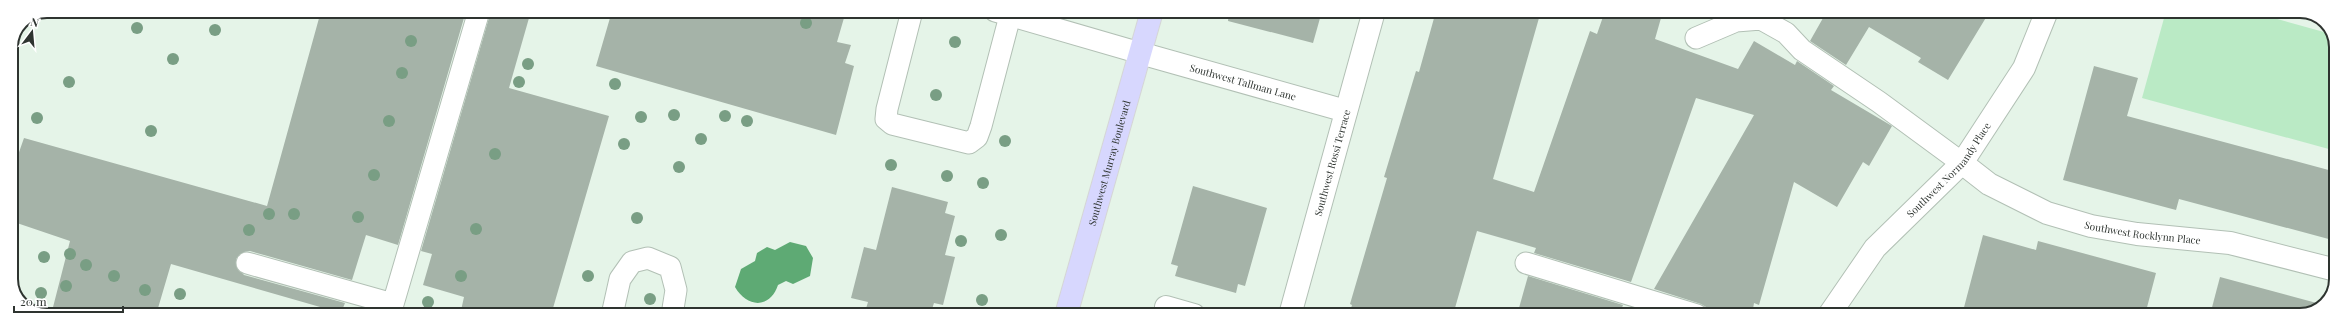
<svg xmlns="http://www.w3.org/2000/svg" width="2347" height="326" font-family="'Playfair Display',serif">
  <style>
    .green { fill: #baeac5 }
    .water { fill: #5eaa74 }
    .building { fill: #a5b3a8 }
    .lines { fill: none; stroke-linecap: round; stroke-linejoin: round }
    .lane-casing { stroke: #b2c0b5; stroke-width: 23 }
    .street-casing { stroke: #b2c0b5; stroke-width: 24 }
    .primary-casing { stroke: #d5d6d6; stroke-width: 24 }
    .lane { stroke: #fff; stroke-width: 21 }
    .street { stroke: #fff; stroke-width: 22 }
    .primary { stroke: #d7d7fe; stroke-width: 22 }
    .tree { fill: #799e84 }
    .labels { text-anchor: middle; stroke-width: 3; stroke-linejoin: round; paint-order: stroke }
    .street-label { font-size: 10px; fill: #2e3430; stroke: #fff }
    .rim { fill: none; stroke: #2e3430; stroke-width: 2 }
  </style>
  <rect width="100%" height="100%" fill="#e5f4e8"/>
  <polygon class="green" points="2166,11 2249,11 2331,34 2336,43 2336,151 2142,98"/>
  <path class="water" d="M790,242l16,4 7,12 -3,18 -17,8 -7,-3 -8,4c-8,24 -31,23 -43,2l6,-18 14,-8 2,-8 10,-6 8,3z"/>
  <g class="building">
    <polygon points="321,11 466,11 398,245 366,235 352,280 250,251 244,252 236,259 236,266 244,275 345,303 341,313 171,264 156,315 51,315 70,241 11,221 11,156 17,158 24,138 267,206"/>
    <polygon points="491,11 531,11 509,88 609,116 551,315 460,315 464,297 423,285 432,254 421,251"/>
    <polygon points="612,11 846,11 837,42 851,45 845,63 854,66 836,135 596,66"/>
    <polygon points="1229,11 1322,11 1313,43 1228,21"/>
    <polygon points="1436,11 1541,11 1493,179 1534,192 1590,31 1597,34 1605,11 1663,11 1655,39 1738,69 1754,41 1795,65 1797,61 1834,86 1831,90 1892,126 1869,166 1863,162 1837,207 1794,182 1759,305 1754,303 1752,315 1709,315 1706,307 1701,304 1654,289 1754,115 1696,98 1631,282 1534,253 1536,248 1477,231 1453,315 1349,315 1352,305 1350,304 1387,178 1384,177 1416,71 1419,72"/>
    <polygon points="1827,11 1990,11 1948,80 1918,62 1921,58 1869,27 1846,65 1810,41"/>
    <polygon points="2094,66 2138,78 2127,116 2336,172 2336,241 2179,199 2176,210 2063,180"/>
    <polygon points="1193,186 1267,208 1245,286 1238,284 1236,293 1175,276 1178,266 1171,264"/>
    <polygon points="892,187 948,202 945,213 955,216 945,255 955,257 943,305 934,303 930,315 864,315 868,302 851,298 864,247 876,250"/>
    <polygon points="1983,235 2036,250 2038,241 2156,273 2145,315 1962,315"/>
    <polygon points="1528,276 1623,305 1619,315 1517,315"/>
    <polygon points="2220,277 2324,305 2300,315 2210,315"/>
  </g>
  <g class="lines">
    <g class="lane-casing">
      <g id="lane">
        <polyline points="912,11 887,109 886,119 892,124 969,143 977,137 981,126 1010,16"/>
        <polyline points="995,11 1140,53"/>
        <polyline points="1696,38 1736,21 1761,19 1786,33 1802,50 1879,102 1962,163"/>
        <polyline points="247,263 393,304 479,11"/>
        <polyline points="1526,263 1697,315"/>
        <polyline points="612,315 620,279 632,262 648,258 670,267 676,290 672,315"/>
      </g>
    </g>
    <g class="street-casing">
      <g id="street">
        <path id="s1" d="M1140,53l206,58"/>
        <path id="s2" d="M1962,163l27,21 58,29 44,13 46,8 93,9 106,27"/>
        <polyline points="1166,307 1194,315"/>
        <path id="s3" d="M1290,315l84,-304"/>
        <path id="s4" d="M1829,315l46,-67 87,-85 62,-95 23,-57"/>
      </g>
    </g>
    <g class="primary-casing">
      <g id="primary">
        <path id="s5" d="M1066,315l86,-304"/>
      </g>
    </g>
    <use href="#lane" class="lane"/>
    <use href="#street" class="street"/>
    <use href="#primary" class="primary"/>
  </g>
  <g class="tree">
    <circle cx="806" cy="23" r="6"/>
    <circle cx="137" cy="28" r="6"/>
    <circle cx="215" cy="30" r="6"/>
    <circle cx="411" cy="41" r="6"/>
    <circle cx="955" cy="42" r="6"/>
    <circle cx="173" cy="59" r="6"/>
    <circle cx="528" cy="64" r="6"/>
    <circle cx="402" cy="73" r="6"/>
    <circle cx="69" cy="82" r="6"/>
    <circle cx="519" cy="82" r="6"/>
    <circle cx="615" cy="84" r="6"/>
    <circle cx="936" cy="95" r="6"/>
    <circle cx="674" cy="115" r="6"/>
    <circle cx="725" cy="116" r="6"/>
    <circle cx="641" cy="117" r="6"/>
    <circle cx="37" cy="118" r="6"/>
    <circle cx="389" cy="121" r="6"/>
    <circle cx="747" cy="121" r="6"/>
    <circle cx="151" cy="131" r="6"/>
    <circle cx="701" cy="139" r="6"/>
    <circle cx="1005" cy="141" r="6"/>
    <circle cx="624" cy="144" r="6"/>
    <circle cx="495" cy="154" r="6"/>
    <circle cx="891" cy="165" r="6"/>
    <circle cx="679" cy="167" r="6"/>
    <circle cx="374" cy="175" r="6"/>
    <circle cx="947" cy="176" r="6"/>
    <circle cx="983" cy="183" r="6"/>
    <circle cx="269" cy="214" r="6"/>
    <circle cx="294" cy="214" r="6"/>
    <circle cx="358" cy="217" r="6"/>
    <circle cx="637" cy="218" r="6"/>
    <circle cx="476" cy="229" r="6"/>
    <circle cx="249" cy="230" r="6"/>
    <circle cx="1001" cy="235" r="6"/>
    <circle cx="961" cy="241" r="6"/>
    <circle cx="70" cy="254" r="6"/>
    <circle cx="44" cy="257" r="6"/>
    <circle cx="86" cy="265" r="6"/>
    <circle cx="114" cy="276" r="6"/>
    <circle cx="461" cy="276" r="6"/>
    <circle cx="588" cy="276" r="6"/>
    <circle cx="66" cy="286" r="6"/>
    <circle cx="145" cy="290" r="6"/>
    <circle cx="41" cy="293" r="6"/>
    <circle cx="180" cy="294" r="6"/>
    <circle cx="650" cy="299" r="6"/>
    <circle cx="982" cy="300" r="6"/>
    <circle cx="428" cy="302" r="6"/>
  </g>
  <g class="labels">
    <g class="street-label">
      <text dy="4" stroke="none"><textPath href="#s1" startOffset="107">Southwest Tallman Lane</textPath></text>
      <text dy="4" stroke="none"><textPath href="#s5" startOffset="158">Southwest Murray Boulevard</textPath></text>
      <text dy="4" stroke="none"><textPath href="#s3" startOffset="158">Southwest Rossi Terrace</textPath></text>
      <text dy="4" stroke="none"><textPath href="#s4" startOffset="189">Southwest Normandy Place</textPath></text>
      <text dy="4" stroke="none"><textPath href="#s2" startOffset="197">Southwest Rocklynn Place</textPath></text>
    </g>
  </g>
  <path d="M0 0H2347V326H0ZM47 18H2300A29 29 0 0 1 2329 47V279A29 29 0 0 1 2300 308H47A29 29 0 0 1 18 279V47A29 29 0 0 1 47 18Z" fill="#fff" fill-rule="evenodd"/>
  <path class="rim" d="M47 18H2300A29 29 0 0 1 2329 47V279A29 29 0 0 1 2300 308H47A29 29 0 0 1 18 279V47A29 29 0 0 1 47 18Z"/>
  <g transform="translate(32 32) rotate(16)" stroke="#ffffff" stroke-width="3" paint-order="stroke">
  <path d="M0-3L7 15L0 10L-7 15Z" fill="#2e3430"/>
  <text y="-6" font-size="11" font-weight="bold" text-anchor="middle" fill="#2e3430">N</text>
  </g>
  <path d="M14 306v6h109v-6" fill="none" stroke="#2e3430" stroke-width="2"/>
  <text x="20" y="306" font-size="12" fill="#2e3430" stroke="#ffffff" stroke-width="3" paint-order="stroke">20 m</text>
</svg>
